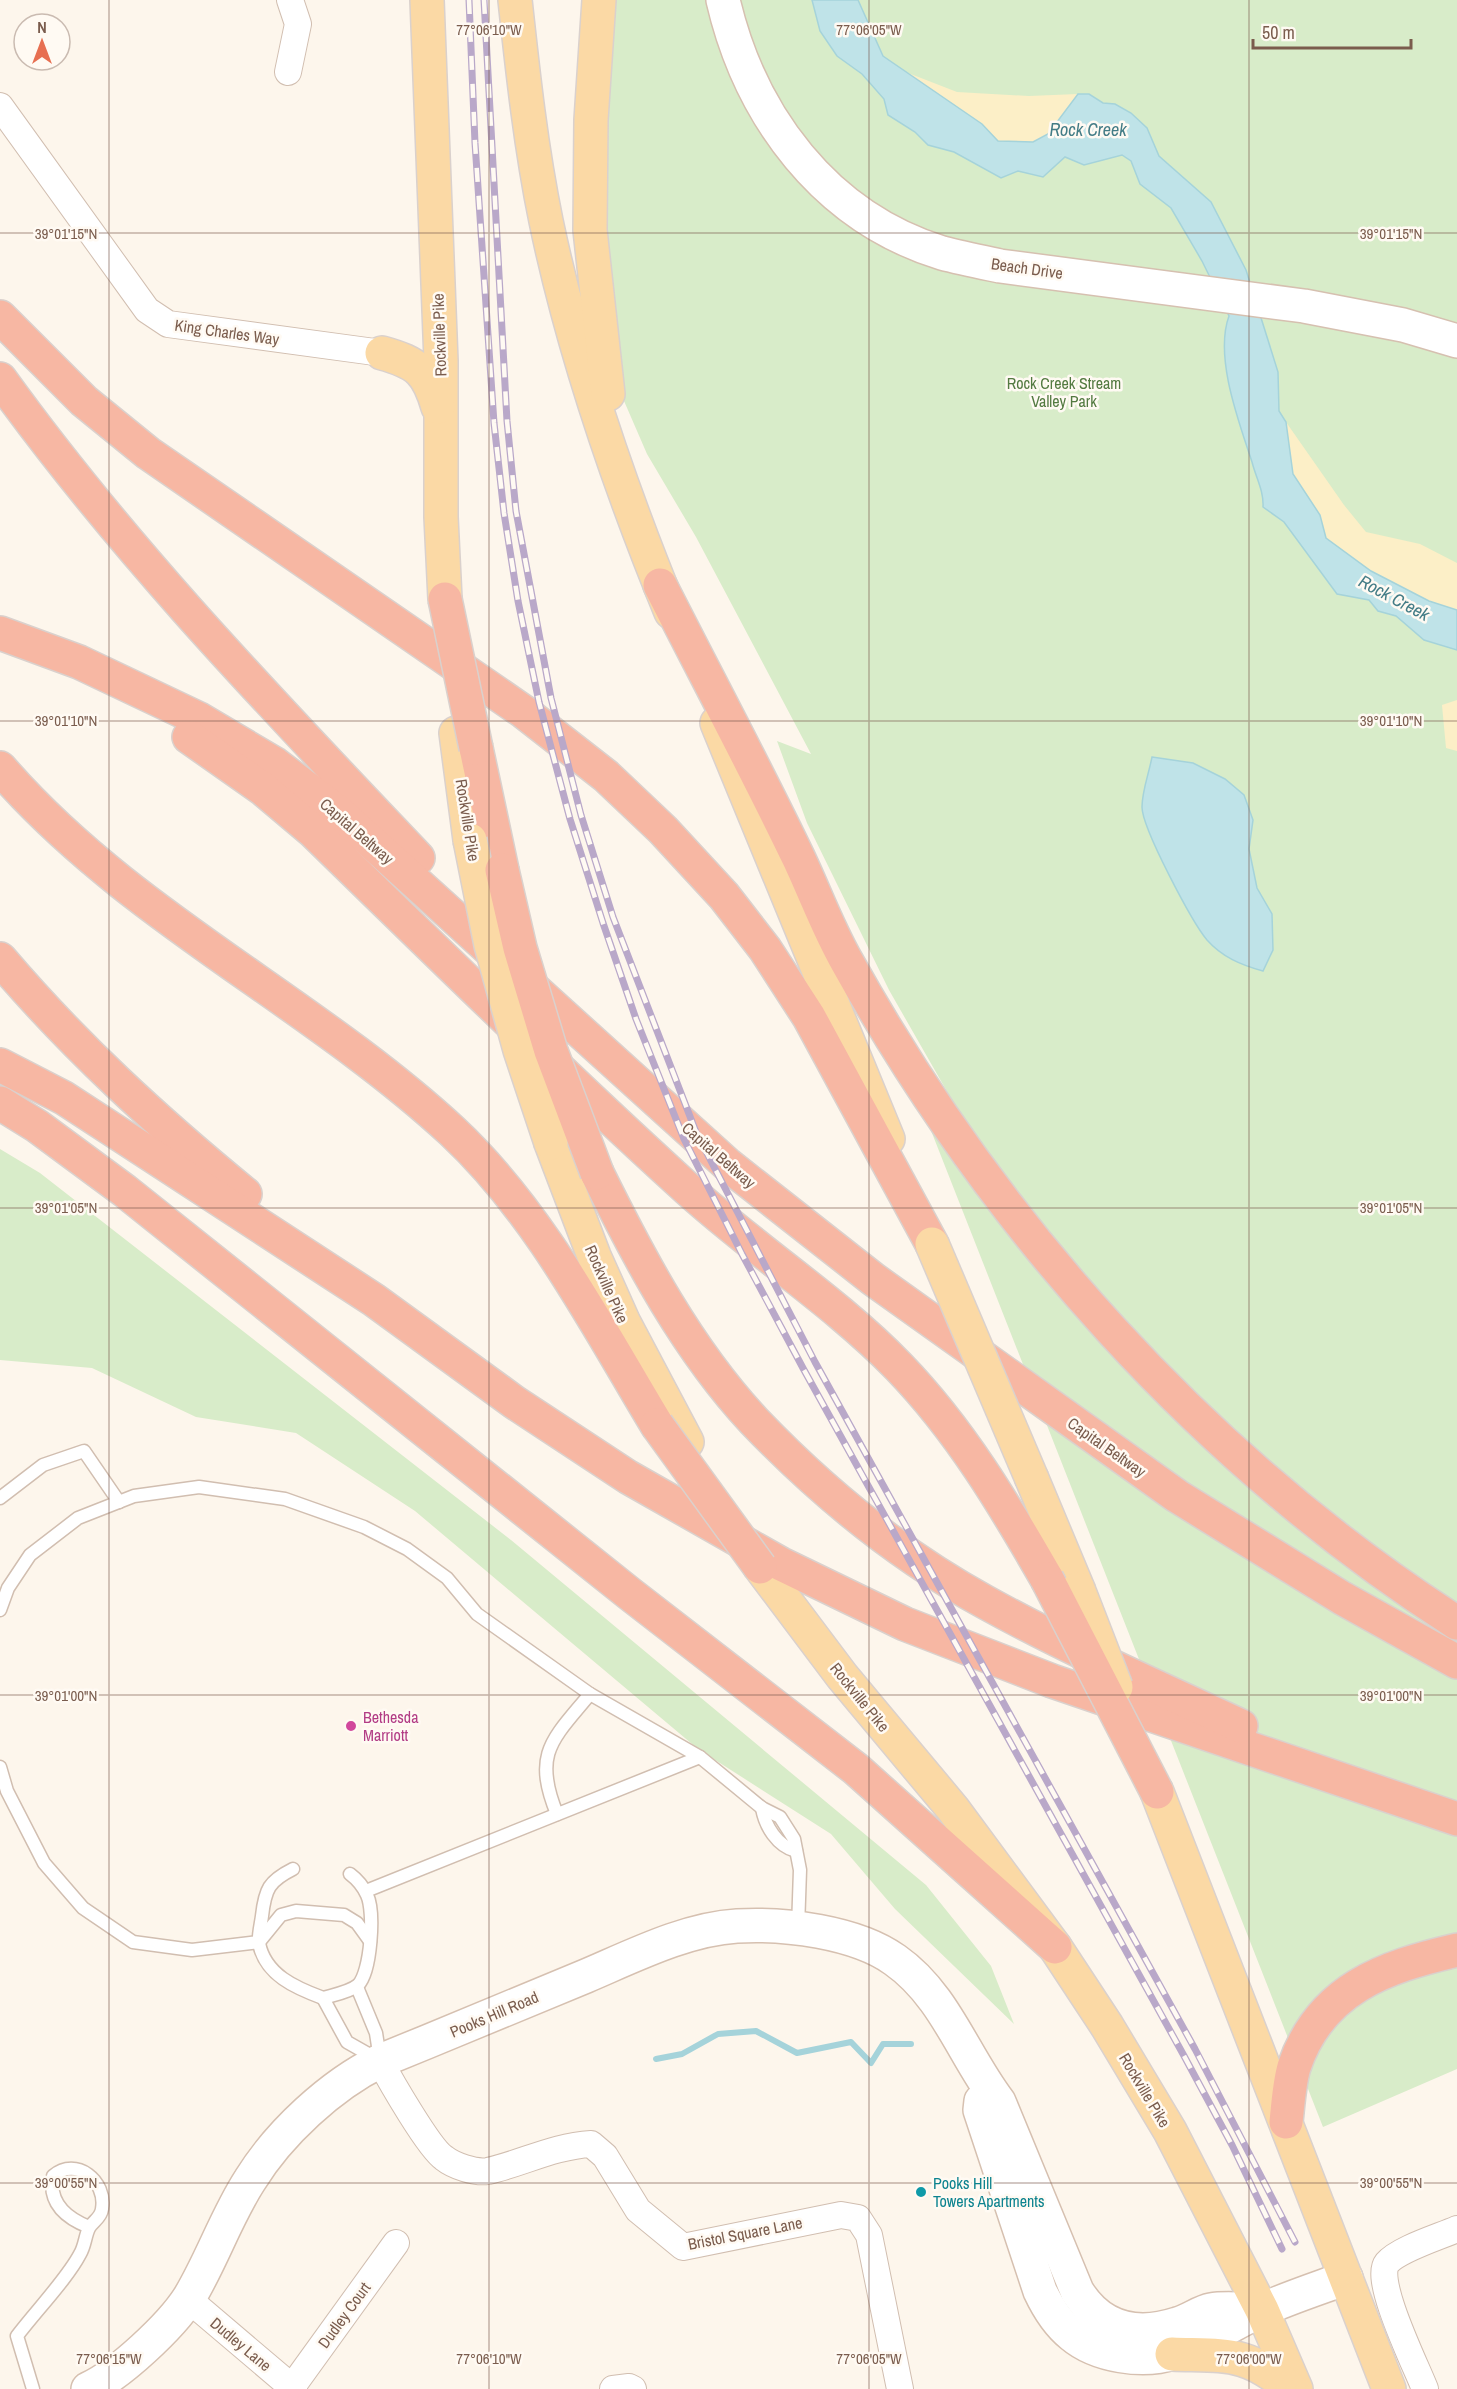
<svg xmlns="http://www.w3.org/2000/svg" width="1457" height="2389" font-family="'Archivo Narrow',sans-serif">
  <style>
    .green { fill: #d8ecc9 }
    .sand { fill: #fcefc7 }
    .water { fill: #bfe3e8; stroke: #a5d3da; stroke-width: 1.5 }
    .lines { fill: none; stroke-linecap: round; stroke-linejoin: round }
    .stream { stroke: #a5d3da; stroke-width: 6 }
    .lane-casing { stroke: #d1beb0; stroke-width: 15 }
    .street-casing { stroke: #d1beb0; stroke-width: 28 }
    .secondary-casing { stroke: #d6c0b0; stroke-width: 36 }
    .primary-casing { stroke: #dad1cd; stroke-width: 36 }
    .highway-casing { stroke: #dad1cd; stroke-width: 36 }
    .lane { stroke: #fff; stroke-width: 12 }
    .street { stroke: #fff; stroke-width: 26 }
    .secondary { stroke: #fff; stroke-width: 33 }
    .primary { stroke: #fbd9a5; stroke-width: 33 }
    .highway { stroke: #f7b7a3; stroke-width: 33 }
    .rail-casing { stroke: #b9a8c9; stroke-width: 7 }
    .rail { stroke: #fffaf3; stroke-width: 4.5; stroke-dasharray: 14; stroke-linecap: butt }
    .primary-bridge-casing { stroke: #dad1cd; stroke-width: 36; stroke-linecap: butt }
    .highway-bridge-casing { stroke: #dad1cd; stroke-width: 36; stroke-linecap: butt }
    .primary-bridge { stroke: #fbd9a5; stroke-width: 33 }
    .highway-bridge { stroke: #f7b7a3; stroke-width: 33 }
    .ticks { fill: none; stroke: #7a5c4d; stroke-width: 1.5; stroke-opacity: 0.45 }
    .hotel-dot { fill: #d1479c; stroke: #fffaf3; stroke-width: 2 }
    .culture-dot { fill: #0f9aa8; stroke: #fffaf3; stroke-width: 2 }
    .labels { text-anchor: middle; stroke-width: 5; stroke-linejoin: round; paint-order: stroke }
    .street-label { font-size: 16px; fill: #7a5c4d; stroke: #fffaf3 }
    .park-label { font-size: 16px; fill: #537a41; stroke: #fffaf3 }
    .hotel-label { font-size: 16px; fill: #b23c85; stroke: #fffaf3; text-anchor: start }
    .culture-label { font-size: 16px; fill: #0d838f; stroke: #fffaf3; text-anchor: start }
    .water-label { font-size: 18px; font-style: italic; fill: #437c86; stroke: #fffaf3 }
    .ticks-label { font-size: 15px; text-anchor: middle; fill: #7a5c4d; stroke: #fffaf3; stroke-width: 5; stroke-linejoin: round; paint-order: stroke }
  </style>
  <rect width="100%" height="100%" fill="#fdf6ec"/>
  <g class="green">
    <polygon points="593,0 1457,0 1457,2069 1323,2127 930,1128 957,1109 889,990 807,823 777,741 811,754 696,537 647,454 621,394 601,333"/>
    <polygon points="0,1149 40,1173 511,1540 926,1885 991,1966 1014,2024 895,1909 831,1834 698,1749 415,1511 296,1433 196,1417 92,1368 0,1360"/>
  </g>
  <g class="sand">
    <polygon points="903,71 957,92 1029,96 1078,94 1048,134 1033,142 998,141 982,124"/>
    <polygon points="1286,422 1344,505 1366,532 1420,544 1457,563 1457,610 1429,601 1371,571 1326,538 1320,515 1293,474"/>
    <polygon points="1457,700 1457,751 1446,748 1442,705"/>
  </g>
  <g class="water">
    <path d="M812,0h46l25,56 99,68 16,17 35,1 15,-8 30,-40h11l14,9 12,1 16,9 16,15 12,28 52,46 35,68 32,102 1,39 7,11 7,52 27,41 6,23 45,33 58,30 28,9v40l-33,-10 -28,-24 -18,-5 -9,-11 -32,-6 -53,-72 -21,-15c1,-16 -7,-29 -11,-45 -13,-40 -38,-105 -23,-146l-27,-55 -31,-53 -31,-24 -9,-23 -9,-6 -38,10 -19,-8 -22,20 -25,-6 -17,7 -47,-26 -26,-7 -13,-13 -27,-17 -4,-16 -22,-25 -25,-18 -17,-25z"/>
    <path d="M1152,757l41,6 32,16 19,16 9,25 -4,29 8,39 15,26 1,36 -10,21c-22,-6 -41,-14 -56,-31 -15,-18 -65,-112 -65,-133 0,-16 7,-34 10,-50z"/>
  </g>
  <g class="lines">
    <polyline class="stream" points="656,2059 682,2054 718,2034 756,2031 797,2053 851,2042 871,2063 883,2044 911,2044"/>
    <g class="lane-casing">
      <g id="lane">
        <polyline points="0,1498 43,1465 84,1451 119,1502"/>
        <polyline points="0,1610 8,1588 30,1555 78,1518 134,1496 199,1487 285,1499 364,1527 407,1549 447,1578 477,1614 590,1694 700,1757 762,1808 780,1817 794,1839 800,1870 798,1928"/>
        <polyline points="0,1767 7,1791 44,1863 83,1908 133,1942 192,1950 259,1942 281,1915 296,1911 344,1915 357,1923 370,1941"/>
        <path d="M762,1808c3,18 15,38 34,43"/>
        <path d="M557,1814c-25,-61 -4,-75 33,-120"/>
        <path d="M293,1869c-24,12 -28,20 -31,47 -1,8 -4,19 -3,27 6,32 37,45 64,55 10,-3 27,-6 35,-13 13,-13 17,-73 9,-90 -4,-9 -9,-15 -17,-21"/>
        <polyline points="366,1891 700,1757"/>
        <polyline points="357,1987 376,2033 380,2059"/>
        <polyline points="323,1998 347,2042 377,2059"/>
        <path d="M33,2389l-16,-53c18,-24 50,-57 63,-82 5,-8 5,-18 9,-26 4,-7 12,-10 13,-19 5,-28 -26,-53 -49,-33 -5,27 13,42 36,51"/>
      </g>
    </g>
    <g class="street-casing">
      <g id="street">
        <polyline points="288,72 298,24 290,0"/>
        <polyline points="0,106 147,310 168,324 382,353"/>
        <path d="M380,2061c10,19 49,87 64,97 10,8 31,15 44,13 35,-8 66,-25 103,-27l14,12 33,54 45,37 158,-32 17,3 11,17 31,154"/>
        <polyline points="188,2299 294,2389"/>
        <polyline points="292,2387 396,2243"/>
        <polyline points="613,2389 629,2387 633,2389"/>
        <path d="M1425,2389c-8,-21 -52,-109 -38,-126 12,-14 52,-26 70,-34"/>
      </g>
    </g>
    <g class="secondary-casing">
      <g id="secondary">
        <path d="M723,0c27,116 102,217 219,253 19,5 39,9 58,13l304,40 99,19 54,16"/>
        <path d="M981,2101l-1,9 60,181c8,17 17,32 32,44 25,21 71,28 101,18 33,-10 61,-31 91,-44 27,-12 55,-21 82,-31"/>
        <path d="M88,2389c31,-14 83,-63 101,-91 23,-38 37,-81 61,-118 29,-47 81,-95 130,-119 69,-28 138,-57 206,-85 47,-20 100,-47 151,-50 47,-3 119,6 158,34 50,35 68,95 104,142l78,189c23,38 60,46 100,33 12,-3 23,-12 34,-14 16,-3 35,0 51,0"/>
      </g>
    </g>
    <g class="primary-casing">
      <g id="primary">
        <polyline points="427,0 441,361 441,517 445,599"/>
        <path d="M515,0c8,74 16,148 31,221 28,134 73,264 125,391"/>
        <polyline points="599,0 591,120 590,230 608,394"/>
        <path d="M382,353c36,10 46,19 56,54"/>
        <polyline points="717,723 888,1139"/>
        <polyline points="456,733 470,840"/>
        <polyline points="551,1143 594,1256 624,1323 687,1442"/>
        <polyline points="1032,1479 1078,1589"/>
        <polyline points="760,1567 842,1676 953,1809 1055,1947 1107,2026 1170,2131 1262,2310 1296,2389"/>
        <polyline points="1157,1792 1389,2389"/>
        <path d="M1172,2354c56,2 74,-3 119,35"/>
      </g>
    </g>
    <g class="highway-casing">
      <g id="highway">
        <polyline points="0,317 84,401 148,453 524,712 606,776 663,830 724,896 765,949 809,1017 932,1244"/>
        <path d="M0,379c124,172 272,325 418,479"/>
        <path d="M660,585c46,91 95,182 139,274 16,34 29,70 48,103 147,264 355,497 610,661"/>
        <polyline points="0,633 79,662 199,719 275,764 338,812 728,1165 873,1279 1177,1496 1342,1598 1457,1662"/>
        <path d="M189,737l74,52 51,43c121,118 242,237 367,351 70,65 152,116 218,184 61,63 105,137 148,212"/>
        <polyline points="476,748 502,870"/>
        <path d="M0,768c127,147 310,232 452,363 87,81 144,193 205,294"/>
        <path d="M0,959c75,88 156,162 245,235"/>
        <polyline points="0,1065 64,1098 374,1300 514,1402 628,1477 781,1564 905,1624 1052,1681 1457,1819"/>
        <polyline points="0,1103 37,1126 125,1191 630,1594 856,1769 1055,1947"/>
        <path d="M597,1173c43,87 90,176 157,248 67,70 145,134 231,181 83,46 170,84 256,124"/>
        <path d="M1286,2122c2,-18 3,-38 8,-55 26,-78 90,-100 163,-117"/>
      </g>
    </g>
    <use href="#lane" class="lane"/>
    <use href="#street" class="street"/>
    <use href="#secondary" class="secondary"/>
    <use href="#primary" class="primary"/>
    <use href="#highway" class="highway"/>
    <g class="rail-casing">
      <g id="rail">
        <polyline points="469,0 475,143 494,423 504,513 518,601 539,702 570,819 603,923 636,1019 684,1139 742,1254 804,1370 1183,2054 1232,2145 1282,2249"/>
        <polyline points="484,0 507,421 516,511 551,698 581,815 613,917 696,1132 815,1362 1195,2049 1295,2242"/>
      </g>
    </g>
    <use href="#rail" class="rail"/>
    <g class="primary-bridge-casing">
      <g id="primary-bridge">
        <polyline points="470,840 491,945 520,1050 551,1143"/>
        <polyline points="932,1244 1032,1479"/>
        <polyline points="1078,1589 1116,1687"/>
      </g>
    </g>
    <g class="highway-bridge-casing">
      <g id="highway-bridge">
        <polyline points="445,599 476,748"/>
        <polyline points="502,870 520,948 551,1051 597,1173"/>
        <polyline points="657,1425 760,1567"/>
        <polyline points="1047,1579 1157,1792"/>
      </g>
    </g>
    <use href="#primary-bridge" class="primary-bridge"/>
    <use href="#highway-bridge" class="highway-bridge"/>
  </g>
  <path class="ticks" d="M109,0v2389M489,0v2389M869,0v2389M1249,0v2389M0,233h1457M0,721h1457M0,1208h1457M0,1695h1457M0,2183h1457"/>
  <circle class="hotel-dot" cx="351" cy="1726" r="6"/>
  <circle class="culture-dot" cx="921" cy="2192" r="6"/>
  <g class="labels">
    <g class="street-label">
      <text transform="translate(1027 268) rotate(8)" y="6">Beach Drive</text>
      <text transform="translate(227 332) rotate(8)" y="6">King Charles Way</text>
      <text transform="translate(439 335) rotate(-92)" y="6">Rockville Pike</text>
      <text transform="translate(468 820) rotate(81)" y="6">Rockville Pike</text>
      <text transform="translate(357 831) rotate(41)" y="6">Capital Beltway</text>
      <text transform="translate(719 1155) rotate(41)" y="6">Capital Beltway</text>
      <text transform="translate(607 1284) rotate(66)" y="6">Rockville Pike</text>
      <text transform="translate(1107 1447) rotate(35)" y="6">Capital Beltway</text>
      <text transform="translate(860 1697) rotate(51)" y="6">Rockville Pike</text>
      <text transform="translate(494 2014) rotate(-23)" y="6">Pooks Hill Road</text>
      <text transform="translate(1145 2090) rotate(59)" y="6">Rockville Pike</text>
      <text transform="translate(745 2233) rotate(-11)" y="6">Bristol Square Lane</text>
      <text transform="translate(344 2315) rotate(-54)" y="6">Dudley Court</text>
      <text transform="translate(241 2344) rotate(40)" y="6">Dudley Lane</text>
    </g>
    <g class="park-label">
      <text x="1064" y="389">Rock Creek Stream<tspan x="1064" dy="18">Valley Park</tspan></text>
    </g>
    <g class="hotel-label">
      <text x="363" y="1723">Bethesda<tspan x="363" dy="18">Marriott</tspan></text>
    </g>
    <g class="culture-label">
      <text x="933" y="2189">Pooks Hill<tspan x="933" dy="18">Towers Apartments</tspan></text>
    </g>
    <g class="water-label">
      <text x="1088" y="136">Rock Creek</text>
      <text transform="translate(1394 598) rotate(28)" y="6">Rock Creek</text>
    </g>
  </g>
  <g class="ticks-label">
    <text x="489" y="35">77°06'10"W</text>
    <text x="869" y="35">77°06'05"W</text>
    <text x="66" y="239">39°01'15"N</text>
    <text x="1391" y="239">39°01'15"N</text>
    <text x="66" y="726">39°01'10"N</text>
    <text x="1391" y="726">39°01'10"N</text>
    <text x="66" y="1213">39°01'05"N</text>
    <text x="1391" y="1213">39°01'05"N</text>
    <text x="66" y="1701">39°01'00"N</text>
    <text x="1391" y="1701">39°01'00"N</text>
    <text x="66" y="2188">39°00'55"N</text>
    <text x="1391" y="2188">39°00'55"N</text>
    <text x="109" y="2364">77°06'15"W</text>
    <text x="489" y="2364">77°06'10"W</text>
    <text x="869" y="2364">77°06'05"W</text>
    <text x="1249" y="2364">77°06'00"W</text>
  </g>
  <g transform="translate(42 42)"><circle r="28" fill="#fffaf3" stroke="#cabbb1" stroke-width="1.5"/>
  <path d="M0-4.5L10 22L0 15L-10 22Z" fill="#e76f51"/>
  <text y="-9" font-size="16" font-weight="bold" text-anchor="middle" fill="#7a5c4d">N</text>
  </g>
  <path d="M1253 39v9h158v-9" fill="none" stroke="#7a5c4d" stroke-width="3"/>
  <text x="1262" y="39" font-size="18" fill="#7a5c4d" stroke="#fffaf3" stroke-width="4.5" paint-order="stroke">50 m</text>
</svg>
